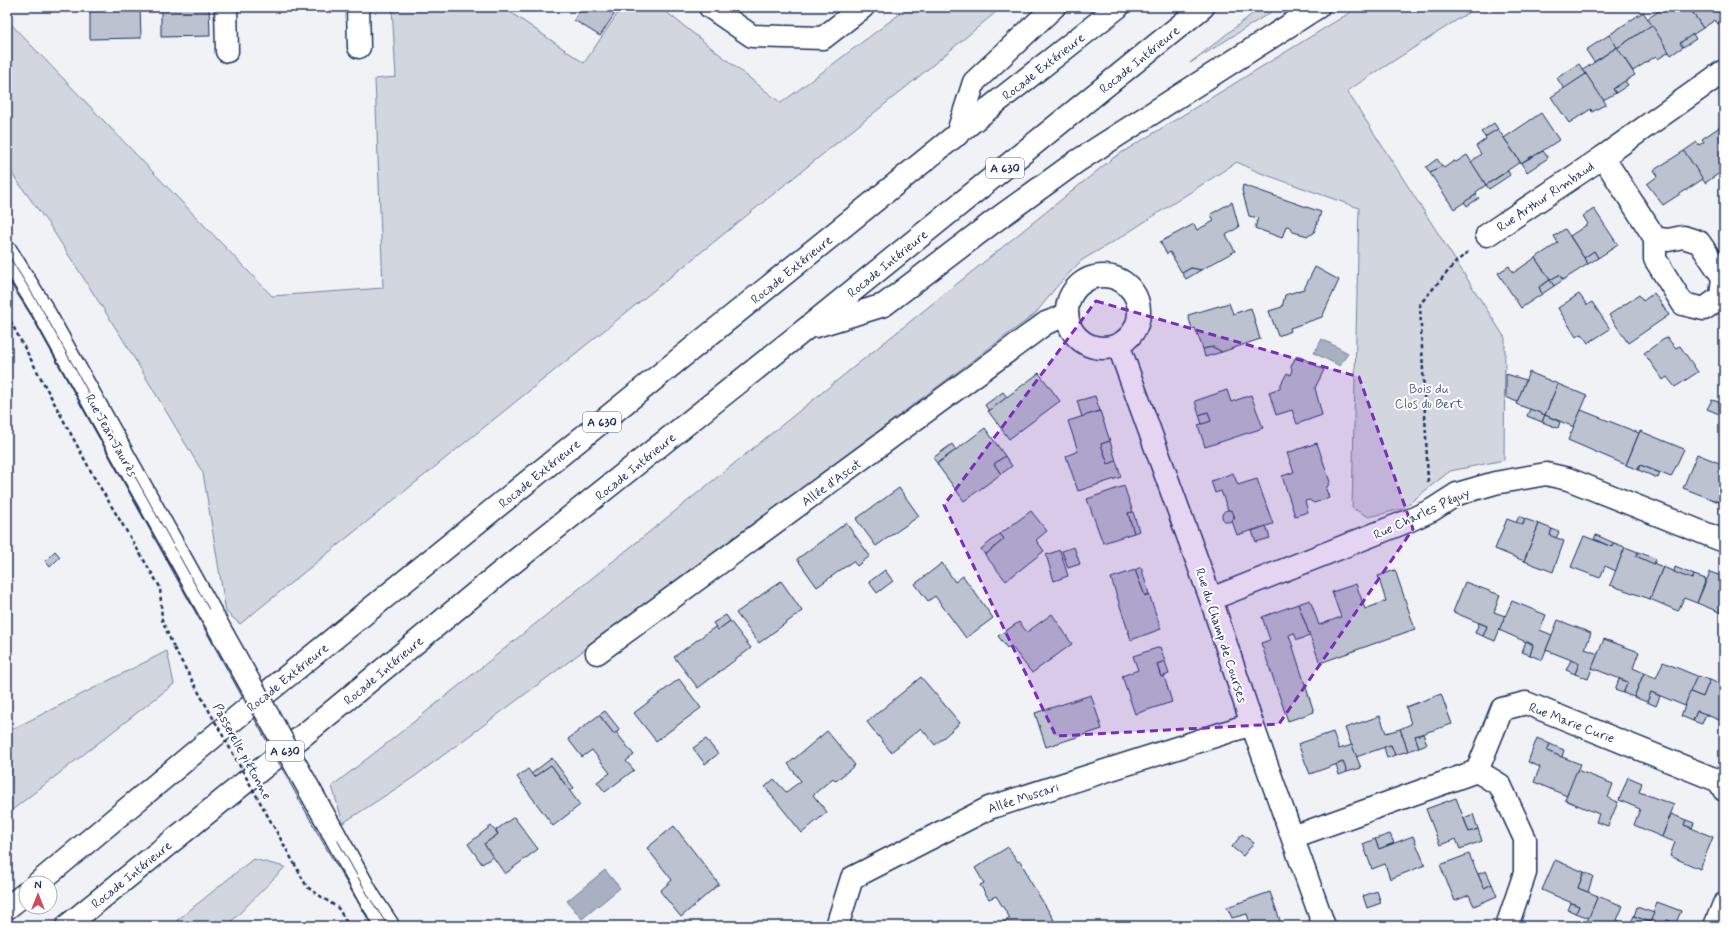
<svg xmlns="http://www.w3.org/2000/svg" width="1731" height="933" font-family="Mynerve,sans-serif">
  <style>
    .green { fill: #d2d6df; stroke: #76829e }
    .water { fill: #a8b0c2; stroke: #707c9a }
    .building { fill: #bcc2d0; stroke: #1b2f5e }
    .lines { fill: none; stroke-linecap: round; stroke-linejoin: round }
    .minor-casing { stroke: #1b2f5e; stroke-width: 25 }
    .highway-casing { stroke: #1b2f5e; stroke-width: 25 }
    .path { stroke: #1b2f5e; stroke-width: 2.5; stroke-dasharray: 4 3; stroke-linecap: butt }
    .minor { stroke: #fff; stroke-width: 22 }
    .highway { stroke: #fff; stroke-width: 22 }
    .tram { stroke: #1b2f5e; stroke-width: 1 }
    .minor-bridge-casing { stroke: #1b2f5e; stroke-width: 25; stroke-linecap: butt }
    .path-bridge { stroke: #1b2f5e; stroke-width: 2.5; stroke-dasharray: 4 3; stroke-linecap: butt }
    .minor-bridge { stroke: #fff; stroke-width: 22 }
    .marked { fill: #7b2cbf; fill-opacity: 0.2; stroke: #7b2cbf; stroke-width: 3; stroke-dasharray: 8 5; stroke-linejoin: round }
    .labels { text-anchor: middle; stroke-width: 4; stroke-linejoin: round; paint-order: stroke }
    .shield { fill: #fff; stroke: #5f6d8e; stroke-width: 1 }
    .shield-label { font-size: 12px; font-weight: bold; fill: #1b2f5e }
    .street-label { font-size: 13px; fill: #1b2f5e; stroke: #fff }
    .park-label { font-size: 13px; fill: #49597e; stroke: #fff }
  </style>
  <rect width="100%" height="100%" fill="#f1f2f5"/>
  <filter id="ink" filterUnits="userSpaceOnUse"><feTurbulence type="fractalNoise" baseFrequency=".025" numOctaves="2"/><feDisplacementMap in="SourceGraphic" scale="8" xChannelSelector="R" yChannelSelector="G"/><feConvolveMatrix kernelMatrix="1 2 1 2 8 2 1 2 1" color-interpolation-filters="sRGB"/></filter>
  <g filter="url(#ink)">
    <g class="green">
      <polygon points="392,7 503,7 584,63 622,7 660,7 781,103 909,7 1002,7 916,79 240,624 226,612 203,473 124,341 50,226 7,167 7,20 272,296 383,288 375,79 396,77"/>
      <polygon points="1261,7 1279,7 1190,63"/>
      <polygon points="1359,7 1477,7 1347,91 1505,338 1504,460 1450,471 1402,509 1369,517 1352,508 1359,208 1258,172 1237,162 1118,239 1082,260 1058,285 1035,314 414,777 343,823 332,786 395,737 1113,158"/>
      <polygon points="167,651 174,684 7,814 7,732"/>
      <polygon points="253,859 285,867 227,926 170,926"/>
    </g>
    <g class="water">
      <polygon points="1322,339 1348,353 1340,366 1314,353"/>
      <polygon points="605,870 620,888 582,919 567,901"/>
    </g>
    <g class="building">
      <polygon points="90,7 140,7 141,38 90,39"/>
      <polygon points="161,7 209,7 210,36 161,37"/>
      <polygon points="576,7 619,7 600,36 574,20 580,10"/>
      <polygon points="1665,7 1689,7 1703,28 1680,43 1683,47 1671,55 1647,19"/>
      <polygon points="1689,7 1724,7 1724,20 1718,24 1715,20 1703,28"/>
      <polygon points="1643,12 1652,25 1617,48 1609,35"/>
      <polygon points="1652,25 1669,52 1658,59 1656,56 1633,71 1617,48"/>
      <polygon points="1693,34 1696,39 1683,47 1680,43"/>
      <polygon points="1609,35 1617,47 1594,62 1586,50"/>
      <polygon points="1617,47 1635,75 1613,89 1616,93 1603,100 1583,70"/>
      <polygon points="1579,64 1586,74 1564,89 1557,78"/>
      <polygon points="1586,74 1606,104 1592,112 1591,109 1569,123 1551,97"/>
      <polygon points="1625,81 1628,85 1616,93 1613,89"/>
      <polygon points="1541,113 1559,140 1533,157 1532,156 1521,163 1504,138"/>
      <polygon points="1494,123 1498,129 1485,137 1481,132"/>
      <polygon points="1724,124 1724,170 1705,183 1684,151 1697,142 1699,145 1704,142 1702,139"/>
      <polygon points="1498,129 1520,162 1486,185 1471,162 1481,154 1476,146 1486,139 1485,137"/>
      <polygon points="1543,151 1548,158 1527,172 1521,163"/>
      <polygon points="1684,151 1703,179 1663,205 1647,184 1658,176 1654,170"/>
      <polygon points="1467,155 1486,185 1476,192 1477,194 1454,209 1430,173 1442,166 1444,168 1454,161 1456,162"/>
      <polygon points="1437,159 1442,166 1430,173 1426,167"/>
      <polygon points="1508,171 1510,175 1489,189 1486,185"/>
      <polygon points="1243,185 1321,212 1314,233 1308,236 1293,232 1291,227 1286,226 1282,238 1255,228 1258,218 1249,216 1242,190"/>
      <polygon points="1476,195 1479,198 1467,206 1464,202"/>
      <polygon points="1232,202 1239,227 1226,235 1235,251 1201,270 1191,268 1182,273 1170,252 1167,254 1160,242 1194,224 1197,230 1214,221 1211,214"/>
      <polygon points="1594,209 1618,245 1598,258 1594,251 1584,258 1570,236 1588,224 1583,216"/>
      <polygon points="1565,229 1588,264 1563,280 1559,275 1550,280 1535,258 1558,243 1554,236"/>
      <polygon points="1594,251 1598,258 1588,264 1584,258"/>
      <polygon points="1535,258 1550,280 1539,287 1542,294 1521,308 1498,273 1509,266 1513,273"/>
      <polygon points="1315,267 1339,280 1322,317 1290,328 1291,331 1278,336 1269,311 1282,307 1285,295 1304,289"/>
      <polygon points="1191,268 1201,270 1186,279 1182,273"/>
      <polygon points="1559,275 1563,280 1554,286 1550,280"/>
      <polygon points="1550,280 1554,286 1542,294 1539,287"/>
      <polygon points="1654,293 1669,315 1628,343 1609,315 1639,295 1643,301"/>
      <polygon points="1579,294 1587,305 1592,302 1610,329 1588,343 1582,334 1576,337 1558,308"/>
      <polygon points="1229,303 1233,314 1251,308 1260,339 1222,352 1213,347 1203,349 1195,328 1192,329 1188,315"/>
      <polygon points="1667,337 1675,348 1680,346 1698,372 1675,387 1667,377 1663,380 1644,353"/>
      <polygon points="1213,347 1222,352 1205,357 1203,349"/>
      <polygon points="1297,355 1324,370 1315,388 1322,415 1297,424 1292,410 1276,415 1269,392 1280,388 1280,386 1287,373 1290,375 1292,370 1291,366"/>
      <polygon points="1529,372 1558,384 1545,415 1516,404"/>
      <polygon points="1039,373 1060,401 1009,439 988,411"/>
      <polygon points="1506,374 1526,380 1517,402 1506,397"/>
      <polygon points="1558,384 1587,396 1574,427 1545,415"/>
      <polygon points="1227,390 1231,402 1251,395 1263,428 1205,447 1198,425 1211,421 1208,412 1199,415 1195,401"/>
      <polygon points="1003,392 1007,397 989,411 985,405"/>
      <polygon points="1095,396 1100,411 1082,417 1077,401"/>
      <polygon points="1724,399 1724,416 1707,409 1712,400 1722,403"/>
      <polygon points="1530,409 1545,415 1542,422 1527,416"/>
      <polygon points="1581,410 1639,433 1626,465 1568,440"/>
      <polygon points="1100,411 1110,441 1101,444 1108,464 1116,461 1121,477 1078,491 1066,456 1078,451 1068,421"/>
      <polygon points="1208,412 1211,421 1202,424 1199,415"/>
      <polygon points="1545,415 1560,422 1558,428 1542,422"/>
      <polygon points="985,428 1005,456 994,464 1001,474 964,501 937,464"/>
      <polygon points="1640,431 1684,449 1671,477 1640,465 1638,470 1626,465"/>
      <polygon points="1110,441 1116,461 1108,464 1101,444"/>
      <polygon points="1317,443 1330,482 1326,489 1329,498 1314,503 1309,500 1305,501 1308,512 1295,516 1282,476 1294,472 1287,453"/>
      <polygon points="952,444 956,450 937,463 933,458"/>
      <polygon points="1697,454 1724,465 1724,504 1683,488"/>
      <polygon points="1005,456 1012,466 1001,474 994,464"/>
      <polygon points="1640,465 1660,473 1658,478 1638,470"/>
      <polygon points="1233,473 1238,485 1257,479 1273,524 1237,535 1232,521 1235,518 1232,511 1228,510 1221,491 1215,493 1211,481"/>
      <polygon points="1124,486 1133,512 1128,513 1134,533 1103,543 1087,499"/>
      <polygon points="899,488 919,516 876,546 856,519"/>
      <circle cx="1228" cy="516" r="6"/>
      <polygon points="1031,511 1047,531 1036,540 1044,551 1006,581 985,555 1004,539 1000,534"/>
      <polygon points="1133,512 1139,531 1134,533 1128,513"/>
      <polygon points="1519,516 1525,519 1523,525 1516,523"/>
      <polygon points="1507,519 1523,525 1525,519 1539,524 1524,561 1495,549"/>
      <polygon points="846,523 870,556 857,566 853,561 817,587 797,559"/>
      <polygon points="1539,524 1552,529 1550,535 1564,541 1553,572 1524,561"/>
      <polygon points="1266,526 1270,538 1256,542 1252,531"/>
      <polygon points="1552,529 1559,532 1556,538 1550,535"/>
      <polygon points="1000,534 1004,539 985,555 981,549"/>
      <polygon points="1596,535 1614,543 1612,547 1594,539"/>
      <polygon points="1584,536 1612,547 1614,543 1625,547 1616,571 1605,566 1600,578 1571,567"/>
      <polygon points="1074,547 1080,564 1068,568 1062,551"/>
      <polygon points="1625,547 1638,552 1636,556 1663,567 1650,599 1610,585"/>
      <polygon points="1060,550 1068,576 1054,581 1046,555"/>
      <polygon points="55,551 60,557 50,567 45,561"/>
      <polygon points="1638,552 1656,559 1654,564 1636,556"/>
      <polygon points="942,563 955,582 963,576 993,618 966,638 935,596 928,601 915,584"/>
      <polygon points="1141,567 1149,594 1145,596 1135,570"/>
      <polygon points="1663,567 1692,579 1694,575 1706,579 1697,603 1684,598 1678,611 1650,599"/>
      <polygon points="1675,567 1694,575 1692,579 1674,572"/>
      <polygon points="885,570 893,581 877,593 869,582"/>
      <polygon points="1135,570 1145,596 1149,594 1161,629 1131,640 1111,578"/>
      <polygon points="1395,570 1415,629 1320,663 1298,604 1310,600 1319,625 1341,617 1332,592 1356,584 1365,609 1386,601 1378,576"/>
      <polygon points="1710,572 1724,577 1724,614 1697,603"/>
      <polygon points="781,581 802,611 759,643 736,613"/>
      <polygon points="1465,582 1500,595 1494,612 1505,616 1495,641 1483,636 1487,626 1453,612"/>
      <polygon points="1512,601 1546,615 1540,630 1552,635 1542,660 1530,655 1533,645 1499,630"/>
      <polygon points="1298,604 1310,636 1297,640 1294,633 1289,635 1314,712 1288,721 1261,643 1270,640 1262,617"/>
      <polygon points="1052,614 1072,644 1032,673 1011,646 1007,648 998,636 1019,622 1027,632"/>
      <polygon points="726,615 730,621 718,630 713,623"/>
      <polygon points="1558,620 1591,633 1585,649 1598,654 1588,679 1575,674 1579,663 1546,650"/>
      <polygon points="730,621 751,648 698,688 674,657 715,627 718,630"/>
      <polygon points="1479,623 1487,626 1483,636 1475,633"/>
      <polygon points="1604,639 1639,652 1633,668 1644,673 1634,697 1623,693 1628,682 1592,668"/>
      <polygon points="1526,641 1533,645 1530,655 1522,652"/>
      <polygon points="1160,647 1165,661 1157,664 1161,677 1164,676 1172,702 1135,714 1122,676 1138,670 1133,656"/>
      <polygon points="1571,660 1579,663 1575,674 1566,670"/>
      <polygon points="1165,661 1169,674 1161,677 1157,664"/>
      <polygon points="1663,662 1697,676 1685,706 1651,692 1647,702 1634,697 1644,673 1656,678"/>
      <polygon points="1697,676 1710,680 1703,697 1690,692"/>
      <polygon points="921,677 960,723 935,745 921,728 891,752 867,722"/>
      <polygon points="679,679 701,708 656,741 634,713"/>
      <polygon points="1619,679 1628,682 1623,693 1615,690"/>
      <polygon points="1710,680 1724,686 1724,722 1697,711 1693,721 1681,716 1690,692 1703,697"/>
      <polygon points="1651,692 1660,696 1656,706 1647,702"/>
      <polygon points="1441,694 1452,724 1415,736 1419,747 1408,751 1400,729 1411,724 1406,707"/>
      <polygon points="1091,695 1102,729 1046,747 1035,713"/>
      <polygon points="605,711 620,730 614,734 599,715"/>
      <polygon points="1697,711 1706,714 1702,724 1693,721"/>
      <polygon points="599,715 614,734 616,732 634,755 626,761 634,770 605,792 597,782 610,773 592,750 582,757 568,739"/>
      <polygon points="1380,716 1386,733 1400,729 1408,751 1395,755 1391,745 1356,757 1345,728"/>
      <polygon points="827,731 855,765 836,781 833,778 813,795 827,812 802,833 765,787 774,779 786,792 801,781 788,764"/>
      <polygon points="1333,732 1339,749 1352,745 1361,768 1347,772 1343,762 1310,774 1298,744"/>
      <polygon points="1423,734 1427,744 1419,747 1415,736"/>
      <polygon points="1537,738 1550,744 1547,751 1580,764 1567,796 1534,782 1540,767 1528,762"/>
      <polygon points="706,739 718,754 705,764 693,748"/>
      <polygon points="1550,744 1564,750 1562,757 1547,751"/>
      <polygon points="1391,745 1395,755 1387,758 1384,747"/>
      <polygon points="552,758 574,788 570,791 551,765 534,777 531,774"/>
      <polygon points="1343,762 1347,772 1339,775 1336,765"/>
      <polygon points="551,765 580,805 553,826 517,777 528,769 534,777"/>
      <polygon points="1577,770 1613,784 1608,798 1618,802 1608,826 1596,822 1599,814 1565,800"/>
      <polygon points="1628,777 1642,783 1639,792 1674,805 1662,837 1634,825 1640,809 1619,800"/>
      <polygon points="1456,798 1469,832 1478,829 1482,841 1460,849 1456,839 1440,845 1426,809"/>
      <polygon points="1473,814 1478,829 1469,832 1464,818"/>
      <polygon points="1671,814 1686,820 1684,825 1713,837 1700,869 1670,856 1675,842 1662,837"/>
      <polygon points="514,817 538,849 505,874 484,844 498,834 496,830"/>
      <polygon points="1686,820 1694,823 1692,828 1684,825"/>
      <polygon points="491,826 498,834 484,844 493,857 482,864 468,844"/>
      <polygon points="674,826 719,884 681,917 660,891 672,880 647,848"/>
      <polygon points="1242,834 1254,843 1243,856 1232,847"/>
      <polygon points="1390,834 1394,843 1379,849 1375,839"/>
      <polygon points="1413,836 1425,865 1390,879 1385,864 1372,869 1363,844 1375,839 1379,849"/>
      <polygon points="1008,847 1018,862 1020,861 1028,875 1027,876 1054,920 1044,926 997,926 1010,918 996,896 989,899 980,885 984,883 975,868"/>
      <polygon points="1469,854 1484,888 1492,884 1497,896 1474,906 1469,895 1455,901 1440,865"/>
      <polygon points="1555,860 1584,872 1578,888 1598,896 1589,918 1576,913 1579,906 1542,890"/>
      <polygon points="1486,871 1492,884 1484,888 1478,874"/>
      <polygon points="1584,872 1593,876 1588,892 1578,888"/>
      <polygon points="1377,891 1381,903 1367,908 1363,896"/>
      <polygon points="1270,892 1282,926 1251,926 1247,914 1232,918 1227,907"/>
      <polygon points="1598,896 1623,906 1617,920 1629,926 1585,926"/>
      <polygon points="1657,902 1681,911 1676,923 1667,920 1665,926 1629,926 1634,916 1650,922"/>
      <polygon points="1571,903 1579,906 1576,913 1568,910"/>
      <polygon points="1637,907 1654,913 1650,922 1634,916"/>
      <polygon points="1667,920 1676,923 1675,926 1665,926"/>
      <polygon points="1218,921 1220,926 1204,926"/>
    </g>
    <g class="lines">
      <g class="minor-casing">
        <g id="minor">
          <polyline points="226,7 227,51"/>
          <polyline points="358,7 359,47"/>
          <polyline points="710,7 752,36 823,38 863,7"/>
          <polyline points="1603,157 1655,238 1655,259 1683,304 1704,309 1721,297 1723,277 1699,242 1683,237 1668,240 1655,238"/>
          <polyline points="1487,235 1603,157 1724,71"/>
          <polyline points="7,253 43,311 214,619"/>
          <circle cx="1103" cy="312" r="36"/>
          <polyline points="1117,346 1122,355 1211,599 1252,724 1324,926"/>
          <polyline points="1211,599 1408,521 1432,510 1457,494 1495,483 1546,474 1568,479 1724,541"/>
          <polyline points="597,653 1046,323 1067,315"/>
          <polyline points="1477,771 1500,785 1525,839 1525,873 1507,926"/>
          <polyline points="332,830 369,897 388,926"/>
          <polyline points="1293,837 1477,771 1502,709 1526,703 1719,781 1724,790"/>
          <polyline points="837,926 852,878 989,808 1252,724"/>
          <polyline points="1715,926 1724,904"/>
        </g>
      </g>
      <g class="highway-casing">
        <g id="highway">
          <polyline points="957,135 974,82 1054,7"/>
          <polyline points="816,326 884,305 993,222 1076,162 1318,7"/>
          <polyline points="38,883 248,708 997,102 1118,7"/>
          <polyline points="7,908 26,893"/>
          <polyline points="67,926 316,725 500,573 807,328 1203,7"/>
        </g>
      </g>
      <g class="path">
        <polyline points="7,315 94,477 160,587 162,620 174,648"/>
        <polyline points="1428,482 1420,304 1456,262 1468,252"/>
        <polyline points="294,863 307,887 338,908 349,926"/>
      </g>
      <use href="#minor" class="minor"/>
      <use href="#highway" class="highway"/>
      <g class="tram">
        <polyline points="7,253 43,311 369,897 388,926"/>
        <polyline points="7,278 32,317 321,839 372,926"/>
      </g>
      <g class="minor-bridge-casing">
        <polyline id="minor-bridge" points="214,619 332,830"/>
      </g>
      <polyline class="path-bridge" points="174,648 294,863"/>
      <use href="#minor-bridge" class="minor-bridge"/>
    </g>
  </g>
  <path class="marked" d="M1096,301l263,76 54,152 -134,195 -223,12 -112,-231z"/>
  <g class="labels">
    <g class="shield">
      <rect x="986" y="158" width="38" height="20" rx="3"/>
      <rect x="583" y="412" width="38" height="20" rx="3"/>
      <rect x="266" y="741" width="38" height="20" rx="3"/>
    </g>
    <g class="shield-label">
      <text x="1005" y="172">A 630</text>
      <text x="602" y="426">A 630</text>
      <text x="285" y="755">A 630</text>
    </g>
    <g class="street-label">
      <text transform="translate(1139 59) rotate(-39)" y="5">Rocade Intérieure</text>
      <text transform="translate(1043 66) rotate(-38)" y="5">Rocade Extérieure</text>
      <text transform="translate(1545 196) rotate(-34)" y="5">Rue Arthur Rimbaud</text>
      <text transform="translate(887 263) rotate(-39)" y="5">Rocade Intérieure</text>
      <text transform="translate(791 269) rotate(-39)" y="5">Rocade Extérieure</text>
      <text transform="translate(112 435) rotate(61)" y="5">Rue Jean Jaurès</text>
      <text transform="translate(635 466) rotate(-39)" y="5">Rocade Intérieure</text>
      <text transform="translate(539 473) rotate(-39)" y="5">Rocade Extérieure</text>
      <text transform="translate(831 482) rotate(-36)" y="5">Allée d'Ascot</text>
      <text transform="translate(1421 513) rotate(-25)" y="5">Rue Charles Péguy</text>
      <text transform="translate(1222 635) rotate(72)" y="5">Rue du Champ de Courses</text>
      <text transform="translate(383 670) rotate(-40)" y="5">Rocade Intérieure</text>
      <text transform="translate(287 677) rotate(-39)" y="5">Rocade Extérieure</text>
      <text transform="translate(1572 722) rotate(21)" y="5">Rue Marie Curie</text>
      <text transform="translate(243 751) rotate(61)" y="5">Passerelle piétonne</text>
      <text transform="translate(1023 797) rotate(-18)" y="5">Allée Muscari</text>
      <text transform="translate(131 874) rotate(-39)" y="5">Rocade Intérieure</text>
    </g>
    <g class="park-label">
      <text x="1429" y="393">Bois du<tspan x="1429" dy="15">Clos du Bert</tspan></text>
    </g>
  </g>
  <rect width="1731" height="933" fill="none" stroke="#fff" stroke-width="24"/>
  <rect x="12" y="12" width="1707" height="909" fill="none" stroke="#1b2f5e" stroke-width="1.5" filter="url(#ink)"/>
  <g transform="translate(38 895)"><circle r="19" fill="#ffffff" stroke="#a4acbf"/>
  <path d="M0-3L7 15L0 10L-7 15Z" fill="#d1495b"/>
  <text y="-6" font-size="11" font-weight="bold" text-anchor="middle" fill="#1b2f5e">N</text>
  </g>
</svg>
